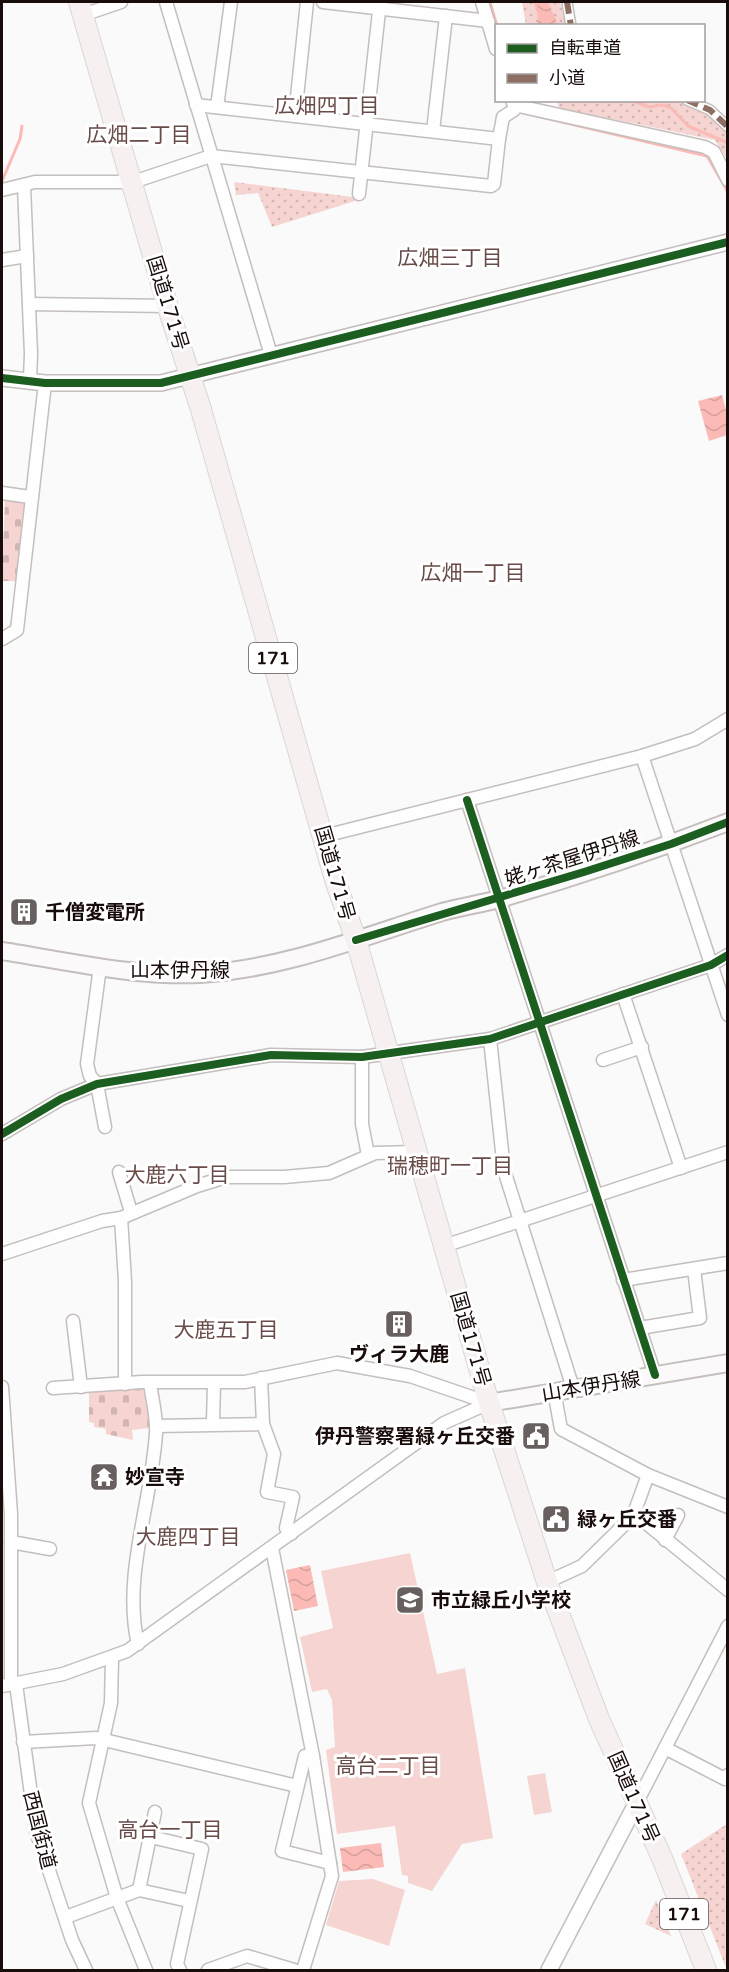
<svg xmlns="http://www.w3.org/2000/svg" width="729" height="1972" font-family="'Varela Round','Noto Sans JP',sans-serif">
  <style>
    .green { fill: #f5d4d1 }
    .cemetery { fill: url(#cemetery-stones) }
    .park { fill: url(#park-dots) }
    .water { fill: url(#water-waves) }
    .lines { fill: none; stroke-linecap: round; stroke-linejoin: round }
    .stream { stroke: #fbbab5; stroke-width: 3 }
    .pedestrian-casing { stroke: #c4bebd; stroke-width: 12 }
    .minor-casing { stroke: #c4bebd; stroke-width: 15 }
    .tertiary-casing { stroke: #c4bebd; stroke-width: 18 }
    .secondary-casing { stroke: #c4bebd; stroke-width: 20 }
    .trunk-casing { stroke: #d9d7d6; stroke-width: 22 }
    .pedestrian { stroke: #fefefe; stroke-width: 9 }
    .minor { stroke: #fefefe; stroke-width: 12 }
    .tertiary { stroke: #fefefe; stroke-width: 15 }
    .secondary { stroke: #fbf9f9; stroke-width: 16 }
    .trunk { stroke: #f6f0f0; stroke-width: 20 }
    .quiet { stroke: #8d6e63; stroke-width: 6; stroke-dasharray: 12 6; stroke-linecap: butt }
    .cycleway-casing { stroke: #fff; stroke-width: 11 }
    .cycleway { stroke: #1b5e20; stroke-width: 8 }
    .labels { text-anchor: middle; stroke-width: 6; stroke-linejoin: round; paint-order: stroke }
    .shield { fill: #fff; stroke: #5e5655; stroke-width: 1.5 }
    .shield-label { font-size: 18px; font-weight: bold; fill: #190d0c }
    .street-label { font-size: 20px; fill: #190d0c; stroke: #fff }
    .poi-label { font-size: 20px; font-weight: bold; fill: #190d0c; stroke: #fff; text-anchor: start }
    .neighbourhood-label { font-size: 21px; fill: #694b48; stroke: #fff }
  </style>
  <defs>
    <pattern id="cemetery-stones" width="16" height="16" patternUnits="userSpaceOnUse" patternTransform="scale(1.5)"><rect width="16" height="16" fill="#f5d4d1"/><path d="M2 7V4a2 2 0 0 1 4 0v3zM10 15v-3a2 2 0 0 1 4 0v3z" fill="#d1b5b2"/></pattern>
    <pattern id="park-dots" width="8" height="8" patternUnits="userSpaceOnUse" patternTransform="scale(1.5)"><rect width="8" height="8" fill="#f5d4d1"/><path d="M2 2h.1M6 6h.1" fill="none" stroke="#d1b5b2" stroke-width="1.8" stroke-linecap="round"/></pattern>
    <pattern id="water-waves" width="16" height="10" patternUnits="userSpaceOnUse" patternTransform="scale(1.5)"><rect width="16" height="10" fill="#fbbab5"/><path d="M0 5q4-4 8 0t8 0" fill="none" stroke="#d79f9a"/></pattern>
  </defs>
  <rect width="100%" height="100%" fill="#fafafa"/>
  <g class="green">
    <polygon points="410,1553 437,1674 465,1668 493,1838 462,1844 432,1891 408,1883 408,1876 402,1875 395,1826 337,1834 326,1750 335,1747 332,1700 327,1689 312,1692 300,1637 333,1628 321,1571"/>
    <polygon points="545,1773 552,1812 534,1815 527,1776"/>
    <polygon points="373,1879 405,1890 389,1946 326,1925 339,1881"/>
  </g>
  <g class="cemetery">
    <polygon points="5,499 23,501 26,506 19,581 2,581"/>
    <polygon points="143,1387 150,1424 149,1428 132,1430 133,1440 106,1434 106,1429 94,1427 94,1423 89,1422 89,1391"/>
  </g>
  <g class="park">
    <polygon points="522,2 560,2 566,25 526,25"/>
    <polygon points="680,100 709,111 727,129 727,159 715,140 559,108 557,101"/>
    <polygon points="234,182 353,197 355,201 272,227 258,193 236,195"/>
    <polygon points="727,1824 728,1970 727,1970 681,1854"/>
    <polygon points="656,1900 671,1936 645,1924"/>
  </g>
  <g class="water">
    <polygon points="537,2 548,2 558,25 538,25"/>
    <polygon points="722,395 727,414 727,435 709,441 698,401"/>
    <polygon points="310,1565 318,1606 294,1611 286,1570"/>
    <polygon points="381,1843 384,1867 343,1872 340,1848"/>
  </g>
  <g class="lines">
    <g class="stream">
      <polyline points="490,2 497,26"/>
      <polyline points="535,2 538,11"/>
      <polyline points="631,100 649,107 663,105 671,108 688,126 726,142 728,145"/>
      <polyline points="523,110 524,113 707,156 728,192"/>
      <polyline points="2,181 20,139 22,126"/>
    </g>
    <g class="pedestrian-casing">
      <g id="pedestrian">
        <polyline points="567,2 571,26"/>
        <polyline points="687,100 710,110 728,127"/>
      </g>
    </g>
    <g class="minor-casing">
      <g id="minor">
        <polyline points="166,2 271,355"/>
        <polyline points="323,2 488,21"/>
        <polyline points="482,2 496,49"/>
        <polyline points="83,15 121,2"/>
        <polyline points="512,100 514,105 705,147 714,152 728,180"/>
        <polyline points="196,105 499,139 503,117 514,110 514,105"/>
        <polyline points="217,107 231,2"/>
        <polyline points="295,116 307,2"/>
        <polyline points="433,131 446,16"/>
        <polyline points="24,186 31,354 30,379"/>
        <polyline points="2,190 35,182 133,182 211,156 491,186 494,184 499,139"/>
        <polyline points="359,194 380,2"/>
        <polyline points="2,260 27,256"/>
        <polyline points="29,304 168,306"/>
        <polyline points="2,493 30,497"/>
        <polyline points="2,639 17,630 45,383"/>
        <polyline points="642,756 728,1015"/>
        <polyline points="467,800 655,1375"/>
        <polyline points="324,836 642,756 695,739 728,719"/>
        <polyline points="100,967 87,1064 90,1076 97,1084 105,1127"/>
        <polyline points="623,994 681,1168"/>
        <polyline points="490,1039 504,1170 573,1388"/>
        <polyline points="362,1057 362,1124 368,1155"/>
        <polyline points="603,1060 642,1047"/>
        <polyline points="2,1134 61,1099 97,1084 271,1055 362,1057 490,1039 711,965 728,955"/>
        <polyline points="119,1172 131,1212"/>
        <polyline points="121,1218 125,1281 125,1384"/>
        <polyline points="444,1246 728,1152"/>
        <polyline points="2,1254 102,1221 121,1218 197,1186 226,1177 284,1177 329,1173 375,1153 416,1152"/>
        <polyline points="623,1280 728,1263"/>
        <polyline points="73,1321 81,1387"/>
        <polyline points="640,1328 700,1318 694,1269"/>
        <polyline points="261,1378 263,1424 274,1454 267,1492 293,1497 286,1528 291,1534"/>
        <polyline points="2,1387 11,1514 11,1685"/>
        <polyline points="53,1388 142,1382 245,1382 337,1363 410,1376 489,1403"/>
        <polyline points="554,1391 561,1429 648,1475 728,1507"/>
        <polyline points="213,1423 214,1383"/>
        <polyline points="156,1426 263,1424"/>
        <polyline points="635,1514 728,1590"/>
        <polyline points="665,1540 678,1515"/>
        <polyline points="11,1542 50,1549"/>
        <polyline points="272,1548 313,1756 332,1876 303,1970"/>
        <polyline points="547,1582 582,1566 633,1516 648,1475"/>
        <path d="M138,1644c-16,-67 14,-143 18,-211 1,-16 -4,-34 -6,-50"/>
        <polyline points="112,1658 111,1703 89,1803 117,1898 146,1970"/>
        <polyline points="16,1684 36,1831 72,1940 86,1970"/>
        <polyline points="2,1686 63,1674 127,1651 444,1423 489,1403"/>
        <polyline points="23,1742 96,1738 297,1786"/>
        <polyline points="665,1748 725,1779 728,1775"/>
        <polyline points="313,1756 305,1756 282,1851 330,1863"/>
        <polyline points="636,1804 728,1626"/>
        <polyline points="151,1837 202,1849 177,1964 180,1970"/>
        <polyline points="139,1890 155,1812"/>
        <polyline points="66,1917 139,1890 189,1901"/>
        <polyline points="208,1970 247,1956 294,1970"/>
      </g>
    </g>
    <g class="tertiary-casing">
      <g id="tertiary">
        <polyline points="2,378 45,383 161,383 728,242"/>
        <polyline points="549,1970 636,1804"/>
      </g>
    </g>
    <g class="secondary-casing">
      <g id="secondary">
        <path d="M2,951c65,10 131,26 198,23 84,-5 162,-37 242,-62 18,-5 38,-8 57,-13 77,-22 154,-48 229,-77"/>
        <polyline points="489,1403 728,1363"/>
      </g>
    </g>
    <g class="trunk-casing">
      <polyline id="trunk" points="79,2 170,314 200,406 335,880 356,940 489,1403 547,1582 599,1719 662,1858 706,1970"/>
    </g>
    <use href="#pedestrian" class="pedestrian"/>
    <use href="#minor" class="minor"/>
    <use href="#tertiary" class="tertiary"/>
    <use href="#secondary" class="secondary"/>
    <use href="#trunk" class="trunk"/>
    <g class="quiet">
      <polyline points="567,2 571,26"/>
      <polyline points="687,100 710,110 728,127"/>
    </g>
    <g class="cycleway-casing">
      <g id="cycleway">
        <polyline points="2,378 45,383 161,383 728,242"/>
        <polyline points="467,800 655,1375"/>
        <polyline points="356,940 584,872 671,844 728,822"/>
        <polyline points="2,1134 61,1099 97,1084 271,1055 362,1057 490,1039 711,965 728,955"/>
      </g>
    </g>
    <use href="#cycleway" class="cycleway"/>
  </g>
  <defs>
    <g id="building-square" transform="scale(1.5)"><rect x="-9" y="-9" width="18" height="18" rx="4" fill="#68605f" stroke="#fff"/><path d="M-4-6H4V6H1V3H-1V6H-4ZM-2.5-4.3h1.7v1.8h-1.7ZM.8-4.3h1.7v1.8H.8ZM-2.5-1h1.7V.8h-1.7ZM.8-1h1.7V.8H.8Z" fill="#fff"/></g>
    <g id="civic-square" transform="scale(1.5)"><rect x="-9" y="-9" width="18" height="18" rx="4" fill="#68605f" stroke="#fff"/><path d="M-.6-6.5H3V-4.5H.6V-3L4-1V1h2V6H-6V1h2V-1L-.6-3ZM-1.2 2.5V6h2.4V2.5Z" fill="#fff"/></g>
    <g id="temple-square" transform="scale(1.5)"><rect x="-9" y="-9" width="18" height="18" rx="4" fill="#68605f" stroke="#fff"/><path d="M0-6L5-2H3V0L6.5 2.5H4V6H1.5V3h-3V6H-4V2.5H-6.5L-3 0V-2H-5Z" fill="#fff"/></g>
    <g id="school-square" transform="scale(1.5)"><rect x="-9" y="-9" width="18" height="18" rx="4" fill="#68605f" stroke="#fff"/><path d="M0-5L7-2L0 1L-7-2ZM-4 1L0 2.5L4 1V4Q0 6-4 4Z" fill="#fff"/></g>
  </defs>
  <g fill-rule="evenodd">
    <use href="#building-square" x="24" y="912"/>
    <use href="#building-square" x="399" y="1324"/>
    <use href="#civic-square" x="536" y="1436"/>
    <use href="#temple-square" x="104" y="1477"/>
    <use href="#civic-square" x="556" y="1519"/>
    <use href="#school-square" x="410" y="1600"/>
  </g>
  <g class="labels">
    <g class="shield">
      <rect x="249" y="643" width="48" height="30" rx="4.5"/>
      <rect x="660" y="1899" width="48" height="30" rx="4.5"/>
    </g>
    <g class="shield-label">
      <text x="273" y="664">171</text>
      <text x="684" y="1920">171</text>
    </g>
    <g class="street-label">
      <text transform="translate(168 303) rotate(73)" y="7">国道171号</text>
      <text transform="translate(572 858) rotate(-18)" y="7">姥ヶ茶屋伊丹線</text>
      <text transform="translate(335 873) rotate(74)" y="7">国道171号</text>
      <text x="180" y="977">山本伊丹線</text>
      <text transform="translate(471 1339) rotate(74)" y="7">国道171号</text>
      <text transform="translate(591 1386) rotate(-9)" y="7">山本伊丹線</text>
      <text transform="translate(634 1797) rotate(66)" y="7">国道171号</text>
      <text transform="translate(40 1830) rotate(76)" y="7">西国街道</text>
    </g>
    <g class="poi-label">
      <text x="45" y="919">千僧変電所</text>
      <text x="399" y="1361" text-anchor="middle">ヴィラ大鹿</text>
      <text x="515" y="1443" text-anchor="end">伊丹警察署緑ヶ丘交番</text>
      <text x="125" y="1484">妙宣寺</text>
      <text x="577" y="1526">緑ヶ丘交番</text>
      <text x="431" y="1607">市立緑丘小学校</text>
    </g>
    <g class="neighbourhood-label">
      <text x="327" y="113">広畑四丁目</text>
      <text x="139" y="142">広畑二丁目</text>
      <text x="450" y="265">広畑三丁目</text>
      <text x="473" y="580">広畑一丁目</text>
      <text x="450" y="1173">瑞穂町一丁目</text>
      <text x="177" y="1182">大鹿六丁目</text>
      <text x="226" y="1337">大鹿五丁目</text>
      <text x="188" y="1544">大鹿四丁目</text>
      <text x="388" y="1773">高台二丁目</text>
      <text x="170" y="1837">高台一丁目</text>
    </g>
  </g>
  <rect width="729" height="1972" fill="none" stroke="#190d0c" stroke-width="6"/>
  <rect x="495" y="24" width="210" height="78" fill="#ffffff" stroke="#a39e9e" stroke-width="1.5"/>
  <rect x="507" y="44" width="30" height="9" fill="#1b5e20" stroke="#a39e9e" stroke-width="1.5"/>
  <text x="549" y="54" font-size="18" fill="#190d0c">自転車道</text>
  <rect x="507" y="74" width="30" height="9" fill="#8d6e63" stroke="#a39e9e" stroke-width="1.5"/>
  <text x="549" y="84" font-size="18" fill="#190d0c">小道</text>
</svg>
